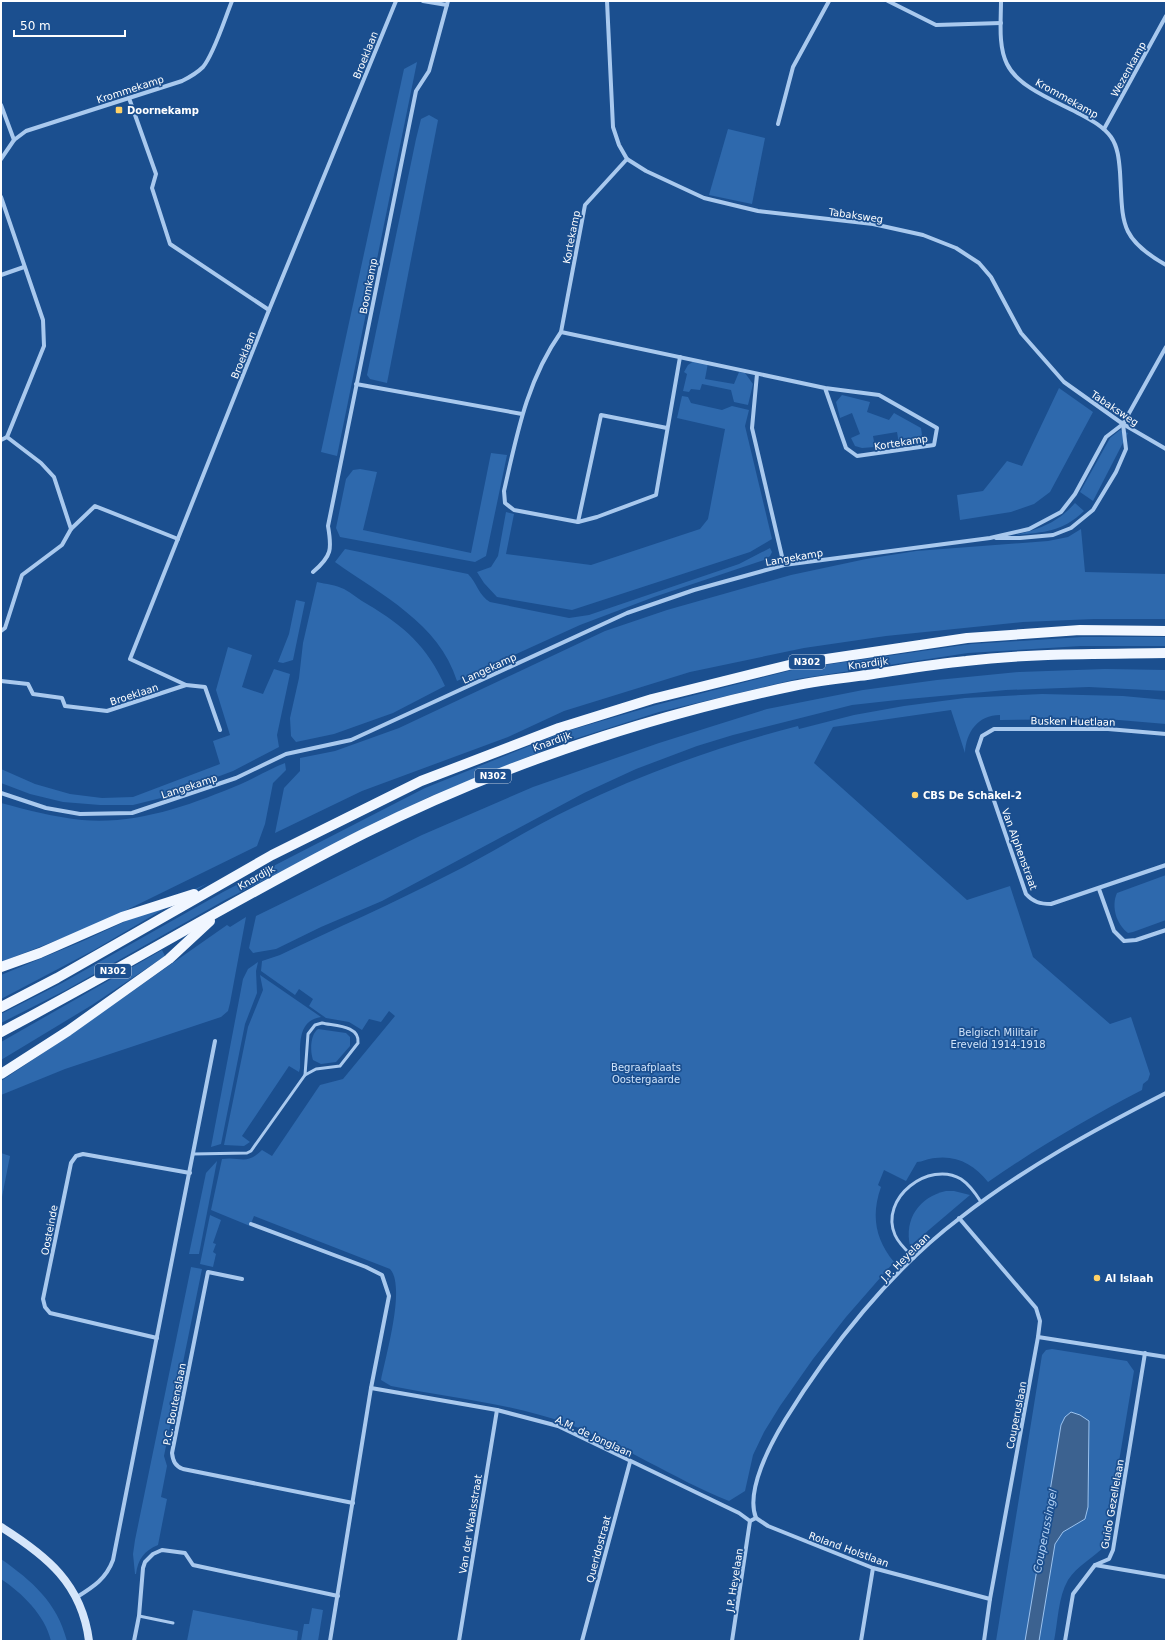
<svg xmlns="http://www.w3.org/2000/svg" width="1167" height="1642" font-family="'DejaVu Sans',sans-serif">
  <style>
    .green { fill: #2e69ad }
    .water { fill: #3c6290; stroke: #9cc4f0 }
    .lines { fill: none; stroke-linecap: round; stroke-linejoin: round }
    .service { stroke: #a9c9ee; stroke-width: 3 }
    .minor { stroke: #a9c9ee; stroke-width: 4 }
    .secondary { stroke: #d6e6fa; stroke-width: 8 }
    .primary { stroke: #f0f6ff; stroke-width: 10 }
    .poi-dot { fill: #ffd166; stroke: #1b4f8f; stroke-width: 1.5 }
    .labels { text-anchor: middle; stroke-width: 3.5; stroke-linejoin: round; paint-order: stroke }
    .shield { fill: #1b4f8f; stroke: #bbcadd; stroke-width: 1 }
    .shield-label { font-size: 9px; font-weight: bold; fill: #fff }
    .street-label { font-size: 10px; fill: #fff; stroke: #1b4f8f }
    .poi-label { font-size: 10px; font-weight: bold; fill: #fff; stroke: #1b4f8f; text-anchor: start }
    .park-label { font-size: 10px; fill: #cfe3fa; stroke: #1b4f8f }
    .water-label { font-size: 11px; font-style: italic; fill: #b5d3f5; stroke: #1b4f8f }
  </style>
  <rect width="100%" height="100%" fill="#1b4f8f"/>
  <g class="green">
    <polygon points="417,62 337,456 321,452 404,69"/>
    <polygon points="429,115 438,120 387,383 370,379 367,375 416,139 421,119"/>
    <polygon points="728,129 765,138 752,204 709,195"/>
    <polygon points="694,361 708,363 705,379 734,384 739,372 745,373 753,384 748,405 734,402 731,390 702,384 700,390 691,389 689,392 683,391 687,374 684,372 688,365"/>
    <polygon points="1059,388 1093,412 1050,492 1034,504 1011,512 960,520 957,495 983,491 1007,461 1022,466"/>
    <polygon points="842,395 870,402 867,412 889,420 894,413 921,428 922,435 919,439 899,444 897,432 873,436 875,447 862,448 855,446 851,438 860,434 852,413 840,418 836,402"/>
    <polygon points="682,396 688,397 691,403 722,410 732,406 749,410 745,426 772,539 750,552 572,610 497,597 484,583 477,572 491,567 498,556 506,512 514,514 506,554 591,565 700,529 708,519 725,429 677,418"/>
    <polygon points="1120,430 1128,433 1093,501 1080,492 1110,438"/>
    <polygon points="491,453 507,455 486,556 475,562 340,537 336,528 346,479 353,470 360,469 377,472 363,530 471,553"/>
    <path d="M1075,503l9,8c-22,21 -39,21 -68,24 25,-7 40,-11 59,-32z"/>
    <polygon points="1081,529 1085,572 1166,574 1166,619 1094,619 1023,622 886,636 804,648 690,672 564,711 508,737 362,791 275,833 284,788 300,771 300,758 335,751 399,728 605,631 667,610 791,575 866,559 916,551 1048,541 1068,537"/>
    <path d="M770,548l2,4 -2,4 -6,4 -110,37 -74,28 -123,56c-18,-58 -76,-86 -122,-119l10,-13 123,25c9,9 11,22 22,28l79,16 20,-3 150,-51z"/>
    <path d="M317,582c9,2 19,3 27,7 8,4 15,11 23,15 37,22 60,42 78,82l-52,27 -59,21 -38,8 -5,-6 -1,-18 9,-40 4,-35z"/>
    <polygon points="296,600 305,602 293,660 283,663 278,662 289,634"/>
    <polygon points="1082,637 1166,637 1166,646 1081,646 968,653 797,679 659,712 562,743 429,797 225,900 66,990 1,1023 1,1014 62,983 223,892 425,788 564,732 656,705 796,669 971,644"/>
    <polygon points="228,647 252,655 242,687 263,694 274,669 290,674 277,735 279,747 233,771 161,798 133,805 100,805 63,802 30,794 1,783 1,769 35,784 70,794 102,798 133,797 220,764 213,741 230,735 216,690"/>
    <polygon points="1105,669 1166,670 1166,691 1089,687 1006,690 897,700 852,705 733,735 697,746 636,769 584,793 382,901 321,927 276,949 253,953 249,948 256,916 422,835 533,787 659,743 767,709 863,690 937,680 1019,672"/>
    <path d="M1042,694l81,2 43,4v24l-59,-5 -107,1v-5c-22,0 -34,17 -35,38l-14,-43 -118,17 -19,36 153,137 43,-14 23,71 77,67 21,-7 19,57 -2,6 -5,4 -1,6c-54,28 -105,58 -154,92 -13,-17 -31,-27 -53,-24 -6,0 -13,4 -18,4l-11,19 -22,-11 -6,15 3,2c-10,28 -6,52 13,75l-48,55 -33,42 -33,47 -16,26 -11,23 -8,36 -16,10c-55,-22 -105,-56 -161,-77 -57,-21 -118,-26 -177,-38l-10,-6c5,-25 25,-94 9,-111l-136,-53 -4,10 -39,-16 11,-51c18,-3 24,7 40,-9l10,6 48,-71 23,-6 52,-63 -6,-5 -8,11 -12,-3 -7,11 -13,-8 -23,-4 -17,-12 4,-7 -14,-10 -4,6 -34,-24 1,-10 18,-6c56,-27 112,-51 166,-79 44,-22 84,-48 128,-69 72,-35 147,-61 224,-81l1,3 55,-14 50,-9 61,-8z"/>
    <path d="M285,763l1,7 -13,13 -8,41 -8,22 -161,79 -95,37v-159c26,7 53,14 81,17 54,5 109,-15 159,-36 15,-7 29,-15 44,-21z"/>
    <path d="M1166,875v45l-33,12 -5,1c-12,-9 -17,-27 -11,-40z"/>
    <polygon points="208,883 94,950 1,999 1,975 83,941"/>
    <polygon points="246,917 230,1003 228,1011 221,1017 65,1069 1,1095 1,1081 67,1037 227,925 230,927"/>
    <polygon points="162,950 165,956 92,1005 1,1060 1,1042"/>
    <polygon points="258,962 256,971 257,993 245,1024 221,1144 211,1147 243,979 248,969"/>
    <path d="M260,975l61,42c-26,4 -20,33 -21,51l-1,4 -10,-6 -47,70 8,6 -6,4 -20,-1 24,-118 15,-37z"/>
    <path d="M318,1029l28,4 4,4v9l-14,16 -15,2 -8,-4c-3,-9 -3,-25 5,-31z"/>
    <polygon points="1,1153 10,1156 1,1202"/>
    <polygon points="217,1161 199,1254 189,1254 206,1173"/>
    <path d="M946,1191h8l16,4 -60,51c-6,-27 9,-49 36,-55z"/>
    <polygon points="210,1215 221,1220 213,1243 216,1244 213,1252 216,1254 213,1267 200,1264"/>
    <path d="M191,1267l11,2 -38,187 3,10 -6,31 6,2 -9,46c-14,6 -20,14 -22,29h-1l-2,-20 2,-14z"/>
    <path d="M1052,1349l75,12 7,10 -29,175c-11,11 -28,20 -37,34 -10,17 -10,42 -14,61h-15l16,-97 8,-12 22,-13 3,-12 1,-86 -28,4 -36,216h-29l46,-286 4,-5z"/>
    <path d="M1,1559c31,22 56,43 66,82h-16c-6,-26 -29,-48 -50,-62z"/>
    <polygon points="312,1608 323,1610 318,1641 301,1641 304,1624 309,1624"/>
    <polygon points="193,1610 298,1631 297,1641 187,1641"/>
  </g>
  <polygon class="water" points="1071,1412 1080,1415 1089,1421 1088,1507 1085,1519 1063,1532 1055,1544 1039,1641 1025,1641 1061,1425 1065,1417"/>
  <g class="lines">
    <g class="service">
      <path d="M322,1023c12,3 38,2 36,20l-18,23 -24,3 -11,6 3,-41 7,-9z"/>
      <polyline points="193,1154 247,1153 251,1151 305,1075"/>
      <path d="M914,1258c-7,-7 -15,-14 -19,-23 -16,-37 34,-75 66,-56 9,6 15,15 20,23"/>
      <polyline points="139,1616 173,1623"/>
    </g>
    <g class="minor">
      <polyline points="423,1 447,5"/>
      <polyline points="607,1 613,127 619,145 627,159 646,171 704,198 758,211 873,224 923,235 956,248 979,263 991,277 1021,333 1064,382 1123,424 1166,449"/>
      <polyline points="888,1 936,25 1001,23"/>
      <path d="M1001,1c0,20 -3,45 6,63 11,23 48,37 69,48 13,7 26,13 35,25 7,10 8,23 9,35 3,50 -2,66 46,93"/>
      <polyline points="129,98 156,174 152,188 170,244 269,310"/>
      <polyline points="1,105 14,140"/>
      <polyline points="778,124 793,67 829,1"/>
      <polyline points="1104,129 1166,16"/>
      <path d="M1,159l13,-19 12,-9 156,-50c8,-4 15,-8 21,-14 11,-13 22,-49 29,-66"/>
      <polyline points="627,159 585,205 561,332 825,388 846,448 857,456 934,445 937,428 879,395 825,388"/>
      <polyline points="1,197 43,320 44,346 7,437 1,440"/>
      <polyline points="1,275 24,267"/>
      <path d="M561,332c-34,48 -44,102 -57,159l1,12 9,7 64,12 19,-5 59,-22 24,-138"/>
      <polyline points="757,374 752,428 784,565"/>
      <polyline points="356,384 522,414"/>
      <polyline points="7,437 41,463 54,477 71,529"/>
      <polyline points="578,522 601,415 667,428"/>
      <polyline points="996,538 1020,538 1053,535 1071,528 1093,510 1116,472 1126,449 1123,424"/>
      <path d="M313,572c19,-16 19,-23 15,-46l88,-435 13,-20 19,-70"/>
      <polyline points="1,631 5,628 22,575 62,545 71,529 95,506 178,539"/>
      <polyline points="1,681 28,684 33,694 62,698 65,706 107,711 186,685"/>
      <polyline points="220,730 205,687 186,685 130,659 269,310 396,1"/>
      <path d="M1166,734l-58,-5h-114l-12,7 -5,15 49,143c7,8 14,10 25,10l115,-39"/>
      <polyline points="1,793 46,808 80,814 132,813 236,778 286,754 351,740 627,613 694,590 784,565 990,538 1029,529 1061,512 1075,494 1106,437 1123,424 1166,347"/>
      <polyline points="1099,889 1114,931 1124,941 1136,940 1166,930"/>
      <polyline points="959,1218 1036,1308 1040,1321 1038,1337 990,1599 984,1641"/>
      <polyline points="251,1224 366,1267 382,1275 389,1296 371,1388 330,1641"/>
      <path d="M242,1279l-34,-7 -36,181c1,8 3,13 11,16l170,34"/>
      <polyline points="1038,1337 1166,1357"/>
      <polyline points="157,1338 50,1313 45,1307 43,1299 71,1163 76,1156 83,1154 190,1173"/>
      <polyline points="371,1388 497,1410 558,1426 739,1513 750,1521 756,1518 768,1526 873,1568 990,1599"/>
      <path d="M756,1518c-11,-27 15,-75 29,-98 45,-73 106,-150 175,-202 64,-50 134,-88 206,-125"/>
      <polyline points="1095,1565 1166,1577"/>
      <path d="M77,1597c16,-10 29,-18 36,-37l102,-519"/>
      <polyline points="134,1641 139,1616 143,1568 145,1562 153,1554 162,1550 185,1553 193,1565 338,1596"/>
      <polyline points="459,1641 497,1410"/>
      <polyline points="582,1641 630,1462"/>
      <polyline points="732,1641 750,1521"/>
      <polyline points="861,1641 873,1568"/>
      <polyline points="1065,1641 1073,1594 1095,1565 1109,1559 1113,1550 1145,1353"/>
    </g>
    <path class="secondary" d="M1,1527c46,29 81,57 88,114"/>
    <g class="primary">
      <polyline points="1,967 40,953 122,917 194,894"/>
      <polyline points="1,1007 57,978 272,855 421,781 559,728 652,699 793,664 967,638 1080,630 1166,631"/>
      <path d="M1,1032c122,-64 239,-136 362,-198 136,-68 282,-117 430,-148 24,-5 50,-8 74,-11 33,-5 66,-11 99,-14 66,-8 134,-7 200,-8"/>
      <polyline points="1,1074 68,1031 169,959 210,921"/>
    </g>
  </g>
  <g class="poi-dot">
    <rect x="115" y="106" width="8" height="8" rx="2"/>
    <circle cx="915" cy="795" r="4"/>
    <circle cx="1097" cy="1278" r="4"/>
  </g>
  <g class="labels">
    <g class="shield">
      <rect x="789" y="655" width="36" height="14" rx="3"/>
      <rect x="475" y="769" width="36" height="14" rx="3"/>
      <rect x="95" y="964" width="36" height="14" rx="3"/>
    </g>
    <g class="shield-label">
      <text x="807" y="665">N302</text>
      <text x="493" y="779">N302</text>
      <text x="113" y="974">N302</text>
    </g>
    <g class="street-label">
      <text transform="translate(365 55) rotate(-68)" y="4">Broeklaan</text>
      <text transform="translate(1128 69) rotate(-61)" y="4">Wezenkamp</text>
      <text transform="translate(130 89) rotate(-18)" y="4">Krommekamp</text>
      <text transform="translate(1067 98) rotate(29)" y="4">Krommekamp</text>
      <text transform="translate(856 215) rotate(8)" y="4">Tabaksweg</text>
      <text transform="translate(571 237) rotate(-79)" y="4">Kortekamp</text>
      <text transform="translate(368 286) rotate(-79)" y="4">Boomkamp</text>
      <text transform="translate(243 355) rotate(-68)" y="4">Broeklaan</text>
      <text transform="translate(1115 408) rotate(34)" y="4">Tabaksweg</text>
      <text transform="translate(901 442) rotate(-9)" y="4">Kortekamp</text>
      <text transform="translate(794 557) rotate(-10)" y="4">Langekamp</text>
      <text transform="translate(868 663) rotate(-8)" y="4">Knardijk</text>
      <text transform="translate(489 668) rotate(-25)" y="4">Langekamp</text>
      <text transform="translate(134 694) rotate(-18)" y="4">Broeklaan</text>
      <text transform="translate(1073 721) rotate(1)" y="4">Busken Huetlaan</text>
      <text transform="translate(552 741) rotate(-20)" y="4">Knardijk</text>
      <text transform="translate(189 786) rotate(-18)" y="4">Langekamp</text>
      <text transform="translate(1020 849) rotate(70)" y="4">Van Alphenstraat</text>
      <text transform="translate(256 877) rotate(-29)" y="4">Knardijk</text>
      <text transform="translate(49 1230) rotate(-79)" y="4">Oosteinde</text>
      <text transform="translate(905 1257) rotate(-45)" y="4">J.P. Heyelaan</text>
      <text transform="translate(174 1404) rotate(-79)" y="4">P.C. Boutenslaan</text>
      <text transform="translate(1016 1415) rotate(-79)" y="4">Couperuslaan</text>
      <text transform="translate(594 1436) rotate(25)" y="4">A.M. de Jonglaan</text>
      <text transform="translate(1112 1504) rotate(-80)" y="4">Guido Gezellelaan</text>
      <text transform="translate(470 1524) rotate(-81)" y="4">Van der Waalsstraat</text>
      <text transform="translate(598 1549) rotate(-75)" y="4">Queridostraat</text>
      <text transform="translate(849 1549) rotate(20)" y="4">Roland Holstlaan</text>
      <text transform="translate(734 1580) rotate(-81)" y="4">J.P. Heyelaan</text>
    </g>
    <g class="poi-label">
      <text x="127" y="114">Doornekamp</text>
      <text x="923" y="799">CBS De Schakel-2</text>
      <text x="1105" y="1282">Al Islaah</text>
    </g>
    <g class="park-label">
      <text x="998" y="1036">Belgisch Militair<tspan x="998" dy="12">Ereveld 1914-1918</tspan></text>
      <text x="646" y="1071">Begraafplaats<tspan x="646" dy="12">Oostergaarde</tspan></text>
    </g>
    <g class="water-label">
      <text transform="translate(1045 1531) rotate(-79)" y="4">Couperussingel</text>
    </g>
  </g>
  <rect width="1167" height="1642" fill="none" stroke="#ffffff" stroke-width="4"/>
  <path d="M14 30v6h111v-6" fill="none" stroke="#ffffff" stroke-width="2"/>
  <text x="20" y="30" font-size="12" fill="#ffffff" stroke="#1b4f8f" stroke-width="3" paint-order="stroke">50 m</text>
</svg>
